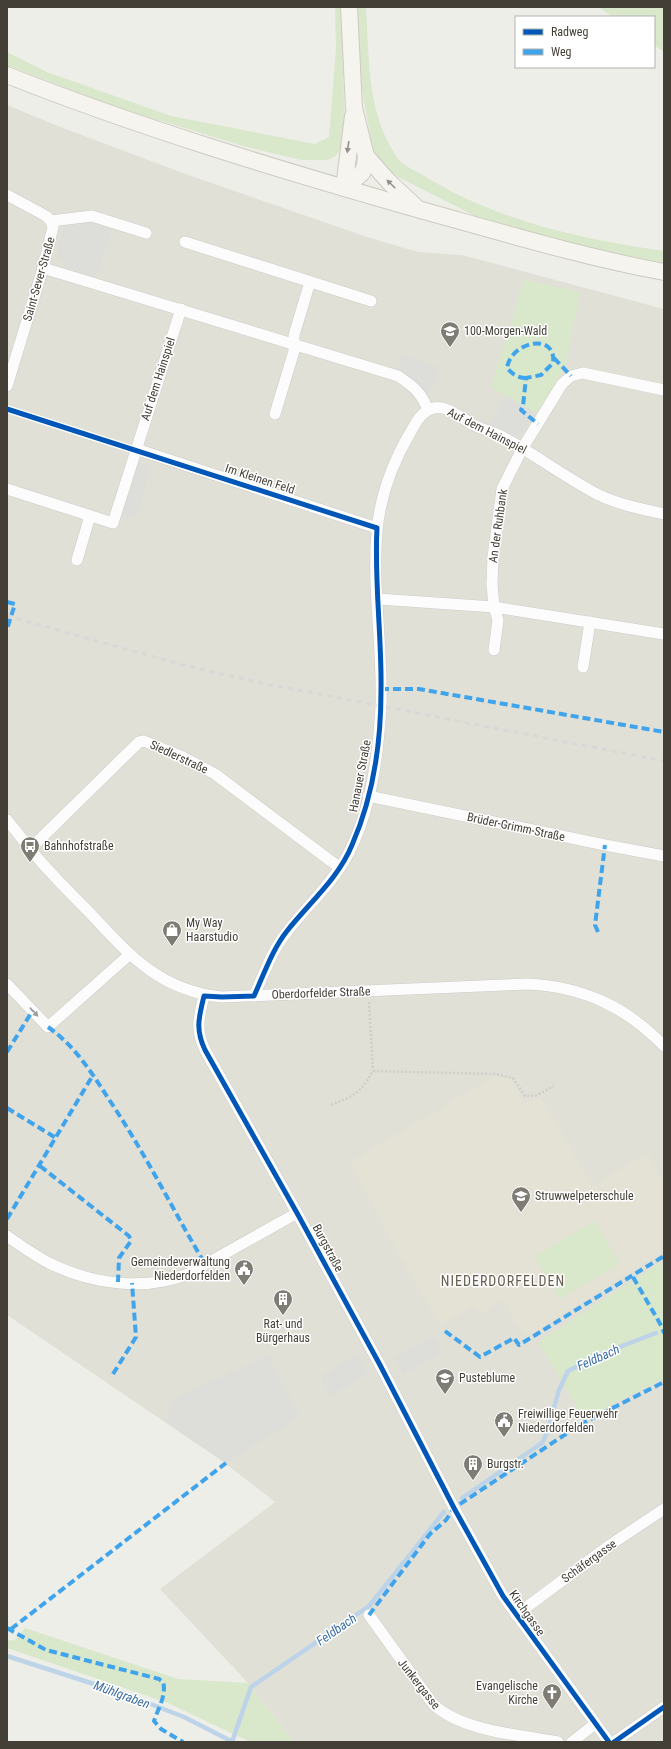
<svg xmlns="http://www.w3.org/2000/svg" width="671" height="1749" font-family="'Roboto Condensed',sans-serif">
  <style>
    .residential { fill: #e1e0d7 }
    .education { fill: #e4e1d5 }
    .green { fill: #d9e7cb }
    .parking { fill: #ddddd9 }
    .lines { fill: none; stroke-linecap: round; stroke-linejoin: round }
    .stream { stroke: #bdd4e8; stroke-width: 4.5 }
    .street-casing { stroke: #cccbc7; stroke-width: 12 }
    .secondary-casing { stroke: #cccbc0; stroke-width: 18 }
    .path { stroke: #cfceca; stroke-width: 2.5; stroke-dasharray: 2 2; stroke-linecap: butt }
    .street { stroke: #fcfcfc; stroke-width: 11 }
    .secondary { stroke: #f5f4ee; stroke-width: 16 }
    .rail { stroke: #d8d8d7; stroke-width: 3; stroke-dasharray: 5 5; stroke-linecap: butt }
    .quiet { stroke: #3fa4eb; stroke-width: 4; stroke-dasharray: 8 4; stroke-linecap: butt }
    .cycleway-casing { stroke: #fff; stroke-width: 8 }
    .cycleway { stroke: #0057b8; stroke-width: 5 }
    .oneway { fill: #939089 }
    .oneway2 { fill: #a09e99 }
    .labels { text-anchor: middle; stroke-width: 3; stroke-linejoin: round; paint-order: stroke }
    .street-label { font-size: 12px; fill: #433f36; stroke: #fff }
    .poi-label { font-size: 12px; fill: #433f36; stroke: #fff; text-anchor: start }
    .water-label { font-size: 13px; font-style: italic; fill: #3b6ea3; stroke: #fff }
    .quarter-label { font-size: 14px; letter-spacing: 1px; fill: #645d4e; stroke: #fff }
  </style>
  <rect width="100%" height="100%" fill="#eeeee9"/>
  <polygon class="residential" points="7,105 58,126 183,173 367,237 418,252 462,255 664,309 664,1742 294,1742 248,1683 160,1589 275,1502 222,1461 7,1315"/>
  <polygon class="education" points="495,1076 510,1079 523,1102 529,1103 540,1096 592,1186 647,1153 664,1182 664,1250 526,1338 502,1299 479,1315 473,1306 440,1325 391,1241 350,1162"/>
  <g class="green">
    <polygon points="335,7 341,7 345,127 340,150 336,156 327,160 301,160 243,146 168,123 118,108 7,65 7,52 47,72 171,116 315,144 329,137 336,48"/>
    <path d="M355,7h11c3,47 1,97 24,139 3,4 5,9 8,13 6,7 20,13 28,18 72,44 155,62 238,74v12l-90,-19 -85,-21 -91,-46c-7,-5 -15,-11 -20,-18 -7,-11 -8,-24 -10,-36 -8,-38 -11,-77 -13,-116z"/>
    <polygon points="598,7 664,7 664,52 654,45 654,17 613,17"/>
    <polygon points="524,280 580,292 565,368 536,414 491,387"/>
    <polygon points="595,1221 620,1264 560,1299 535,1256"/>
    <polygon points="664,1260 664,1378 593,1414 579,1410 538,1342"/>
    <polygon points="25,1628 178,1679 248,1683 294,1742 250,1742 168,1703 7,1648 7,1639 14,1641"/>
  </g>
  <g class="parking">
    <polygon points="82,221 91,222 112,229 96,277 67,268 58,255 57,247 65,223"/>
    <polygon points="403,355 440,368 434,385 423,397 397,372"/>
    <polygon points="507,396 536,414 521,435 514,436 490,423"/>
    <polygon points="132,461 151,466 137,514 127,519 116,514"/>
    <polygon points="433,1337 442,1353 404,1374 395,1357"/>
    <polygon points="270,1355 271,1357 269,1359 300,1416 226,1463 166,1422 173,1399"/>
    <polygon points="357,1355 368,1373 331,1396 321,1377"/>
  </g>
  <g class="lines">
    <g class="stream">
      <polyline points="462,1498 542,1443 546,1435 559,1390 568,1371 609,1351 656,1333"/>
      <polyline points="7,1656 125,1694 184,1717 233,1742"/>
      <polyline points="232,1742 251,1687 369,1606 444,1512"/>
    </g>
    <g class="street-casing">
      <g id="street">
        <polyline points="7,195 46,216 51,221 53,227 43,268 7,386"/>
        <polyline points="51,221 92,216 146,233"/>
        <polyline points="185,242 371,301"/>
        <path d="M43,268l355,108c15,10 23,16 30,34"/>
        <polyline points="275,414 294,351 294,335 310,282"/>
        <polyline points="136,449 377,528"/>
        <polyline points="7,489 113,523 181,309"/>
        <polyline points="77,560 90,516"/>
        <polyline points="378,599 494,607 664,634"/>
        <polyline points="494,650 498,620 494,607 492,584 493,557 502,489 522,449 562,384 571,376 583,373 664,390"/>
        <polyline points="583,667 590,622"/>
        <polyline points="368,796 605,845 664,856"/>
        <path d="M7,820c10,12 19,24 29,36 16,19 34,37 52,55 40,43 72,80 134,86l306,-13c55,3 97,22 136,62"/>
        <polyline points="30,849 139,742 144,741 183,757 215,774 340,868"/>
        <polyline points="7,984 48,1027 129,955"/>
        <path d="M204,996c-5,21 -9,33 1,54l92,163 83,152 74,143 49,88 106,146"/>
        <path d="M254,996c10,-22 18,-46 33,-64 19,-25 43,-46 59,-74 25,-45 32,-101 35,-152 2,-58 -9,-117 -4,-175 3,-34 16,-69 33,-98 5,-9 12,-23 24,-25 14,-3 28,11 40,17 9,5 20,7 29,12 33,18 63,41 96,58 21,10 43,14 65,19"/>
        <path d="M7,1236c14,10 28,20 44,28 41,20 96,28 139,9l107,-60"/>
        <path d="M369,1615l64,89c28,27 87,31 125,38"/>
        <polyline points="516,1615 610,1545 664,1509"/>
        <polyline points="572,1742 595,1724"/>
        <polyline points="614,1742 664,1707"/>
      </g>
    </g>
    <g class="secondary-casing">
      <g id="secondary">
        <path d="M7,75c131,52 267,93 403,132 84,23 168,49 254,65"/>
        <polyline points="366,156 389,182 415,206"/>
        <polyline points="344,188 362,173 365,166 366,156 354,108 349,7"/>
        <polyline points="344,188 353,116"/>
      </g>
    </g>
    <g class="path">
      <polyline points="369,1002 373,1071"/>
      <path d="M331,1105c24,-10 29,-11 42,-34l122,3 18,4 12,18h10l19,-10"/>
    </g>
    <use href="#street" class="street"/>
    <use href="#secondary" class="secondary"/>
    <polyline class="rail" points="7,616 183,665 262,683 664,761"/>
    <g class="quiet">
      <polyline points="554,358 571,376"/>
      <path d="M526,378c-8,0 -14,-4 -19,-10 4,-27 50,-36 46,-5l-12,12 -15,3 -3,28 -2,4 17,14"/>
      <polyline points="7,602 15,604 7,629"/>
      <polyline points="381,689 419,689 664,732"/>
      <polyline points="598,932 595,925 605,845"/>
      <path d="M48,1027c27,19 44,46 62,74 35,52 63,109 95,163"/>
      <polyline points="7,1052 33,1010"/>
      <polyline points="7,1108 56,1138"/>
      <polyline points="40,1166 129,1236 131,1241 119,1258 118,1282"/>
      <polyline points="7,1219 93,1075"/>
      <polyline points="633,1277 662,1327 664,1333"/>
      <polyline points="445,1331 480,1357 514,1338 519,1345 664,1256"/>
      <polyline points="113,1374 136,1337 132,1283"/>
      <polyline points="369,1615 421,1546 430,1534 446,1520 454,1508 581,1424 664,1382"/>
      <path d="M7,1628l39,22 113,29 4,3c4,12 -5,27 -9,39l7,8 22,13"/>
      <polyline points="11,1629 226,1463"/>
    </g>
    <g class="cycleway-casing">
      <g id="cycleway">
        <path d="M7,409l370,119c-3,54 5,109 4,163 0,52 -8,106 -29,154 -14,34 -42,57 -65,86 -15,19 -23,43 -33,65l-32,1 -18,-1c-5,21 -9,33 1,54l92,163 83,152 74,143 49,88 106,146"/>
        <polyline points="614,1742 664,1707"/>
      </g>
    </g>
    <use href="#cycleway" class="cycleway"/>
  </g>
  <defs><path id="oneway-solid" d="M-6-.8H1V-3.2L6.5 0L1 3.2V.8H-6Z"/></defs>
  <g class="oneway">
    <use href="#oneway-solid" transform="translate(348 147) rotate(98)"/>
    <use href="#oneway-solid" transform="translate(391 184) rotate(-135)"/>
  </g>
  <use class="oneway2" href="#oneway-solid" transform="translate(34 1012) rotate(47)"/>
  <defs>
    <g id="school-pin" transform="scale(1)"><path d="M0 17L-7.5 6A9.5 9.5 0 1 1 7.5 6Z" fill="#7f7c75" stroke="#fff"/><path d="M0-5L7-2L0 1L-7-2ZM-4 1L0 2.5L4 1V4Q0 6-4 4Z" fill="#fff"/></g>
    <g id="bus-pin" transform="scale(1)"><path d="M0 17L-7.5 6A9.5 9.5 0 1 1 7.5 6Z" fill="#7f7c75" stroke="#fff"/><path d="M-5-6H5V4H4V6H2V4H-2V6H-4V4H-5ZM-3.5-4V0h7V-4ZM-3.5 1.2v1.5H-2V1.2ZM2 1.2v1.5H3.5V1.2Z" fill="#fff"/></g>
    <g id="shop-pin" transform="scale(1)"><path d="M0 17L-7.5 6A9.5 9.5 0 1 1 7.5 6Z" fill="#7f7c75" stroke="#fff"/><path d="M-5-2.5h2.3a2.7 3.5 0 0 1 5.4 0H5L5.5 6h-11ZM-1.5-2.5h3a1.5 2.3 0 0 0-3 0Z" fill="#fff"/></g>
    <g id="civic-pin" transform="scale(1)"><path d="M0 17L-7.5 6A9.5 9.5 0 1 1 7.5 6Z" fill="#7f7c75" stroke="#fff"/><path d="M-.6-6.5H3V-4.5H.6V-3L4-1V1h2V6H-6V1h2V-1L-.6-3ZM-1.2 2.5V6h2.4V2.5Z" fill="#fff"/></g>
    <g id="building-pin" transform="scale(1)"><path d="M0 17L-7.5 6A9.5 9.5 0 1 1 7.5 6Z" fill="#7f7c75" stroke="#fff"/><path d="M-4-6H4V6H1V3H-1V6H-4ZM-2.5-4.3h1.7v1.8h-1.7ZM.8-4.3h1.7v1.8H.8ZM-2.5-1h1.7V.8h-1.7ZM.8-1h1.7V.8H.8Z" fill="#fff"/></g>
    <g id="church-pin" transform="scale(1)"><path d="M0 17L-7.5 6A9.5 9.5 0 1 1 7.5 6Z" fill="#7f7c75" stroke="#fff"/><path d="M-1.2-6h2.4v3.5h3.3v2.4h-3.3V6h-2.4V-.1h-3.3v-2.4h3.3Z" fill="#fff"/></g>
  </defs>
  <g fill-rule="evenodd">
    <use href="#school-pin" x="450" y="331"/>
    <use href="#bus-pin" x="30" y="846"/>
    <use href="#shop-pin" x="172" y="930"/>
    <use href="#school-pin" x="521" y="1196"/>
    <use href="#civic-pin" x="244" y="1269"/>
    <use href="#building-pin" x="283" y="1299"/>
    <use href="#school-pin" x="445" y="1378"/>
    <use href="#civic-pin" x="504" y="1421"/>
    <use href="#building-pin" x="473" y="1464"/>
    <use href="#church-pin" x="552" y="1693"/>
  </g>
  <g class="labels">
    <g class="street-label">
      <text transform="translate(39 279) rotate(-74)" y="4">Saint-Sever-Straße</text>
      <text transform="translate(158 379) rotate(-72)" y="4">Auf dem Hainspiel</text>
      <text transform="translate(487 431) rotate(27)" y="4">Auf dem Hainspiel</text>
      <text transform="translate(260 479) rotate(18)" y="4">Im Kleinen Feld</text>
      <text transform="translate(498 526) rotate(-82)" y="4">An der Ruhbank</text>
      <text transform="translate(179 757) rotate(25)" y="4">Siedlerstraße</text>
      <text transform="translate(360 776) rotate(-79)" y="4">Hanauer Straße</text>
      <text transform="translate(516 827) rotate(12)" y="4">Brüder-Grimm-Straße</text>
      <text transform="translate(321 993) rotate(-2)" y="4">Oberdorfelder Straße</text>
      <text transform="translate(328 1248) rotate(62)" y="4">Burgstraße</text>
      <text transform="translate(589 1561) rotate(-36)" y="4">Schäfergasse</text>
      <text transform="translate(527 1613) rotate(55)" y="4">Kirchgasse</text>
      <text transform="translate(419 1684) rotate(52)" y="4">Junkergasse</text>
    </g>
    <g class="poi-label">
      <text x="464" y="335">100-Morgen-Wald</text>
      <text x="44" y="850">Bahnhofstraße</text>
      <text x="186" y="927">My Way<tspan x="186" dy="14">Haarstudio</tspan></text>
      <text x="535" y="1200">Struwwelpeterschule</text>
      <text x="230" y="1266" text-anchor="end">Gemeindeverwaltung<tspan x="230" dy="14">Niederdorfelden</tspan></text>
      <text x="283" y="1328" text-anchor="middle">Rat- und<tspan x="283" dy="14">Bürgerhaus</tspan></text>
      <text x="459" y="1382">Pusteblume</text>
      <text x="518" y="1418">Freiwillige Feuerwehr<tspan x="518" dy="14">Niederdorfelden</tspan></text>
      <text x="487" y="1468">Burgstr.</text>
      <text x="538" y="1690" text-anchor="end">Evangelische<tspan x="538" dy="14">Kirche</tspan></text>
    </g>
    <g class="water-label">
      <text transform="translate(598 1357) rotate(-24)" y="5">Feldbach</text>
      <text transform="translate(336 1629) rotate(-35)" y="5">Feldbach</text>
      <text transform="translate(122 1694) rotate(20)" y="5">Mühlgraben</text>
    </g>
    <g class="quarter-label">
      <text x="503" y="1286">NIEDERDORFELDEN</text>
    </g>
  </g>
  <rect width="671" height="1749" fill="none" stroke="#433f36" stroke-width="16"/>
  <rect x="515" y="16" width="140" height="52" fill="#ffffff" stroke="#b4b2af"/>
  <rect x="523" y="29" width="20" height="6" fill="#0057b8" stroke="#b4b2af"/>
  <text x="551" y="36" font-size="12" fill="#433f36">Radweg</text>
  <rect x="523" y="49" width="20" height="6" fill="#3fa4eb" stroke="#b4b2af"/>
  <text x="551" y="56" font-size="12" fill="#433f36">Weg</text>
</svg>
